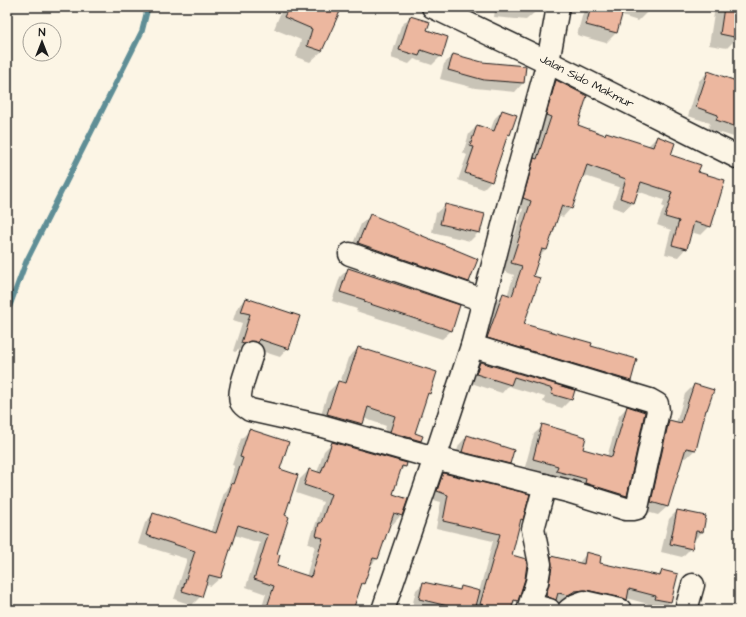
<svg xmlns="http://www.w3.org/2000/svg" width="746" height="617" font-family="'Architects Daughter',sans-serif">
  <style>
    .shadow { fill: #0003 }
    .lines { fill: none; stroke-linecap: round; stroke-linejoin: round }
    .stream { stroke: #5e8e96; stroke-width: 5.5 }
    .building { fill: #ecb79f; stroke: #1c1c1c }
    .minor-casing { stroke: #1c1c1c; stroke-width: 25 }
    .minor { stroke: #fcf5e5; stroke-width: 22 }
    .labels { text-anchor: middle; stroke-width: 3; stroke-linejoin: round; paint-order: stroke }
    .street-label { font-size: 12px; fill: #1c1c1c; stroke: #fcf5e5 }
  </style>
  <rect width="100%" height="100%" fill="#fcf5e5"/>
  <filter id="ink" filterUnits="userSpaceOnUse"><feTurbulence type="fractalNoise" baseFrequency=".025" numOctaves="2"/><feDisplacementMap in="SourceGraphic" scale="8" xChannelSelector="R" yChannelSelector="G"/><feConvolveMatrix kernelMatrix="1 2 1 2 8 2 1 2 1" color-interpolation-filters="sRGB"/></filter>
  <g filter="url(#ink)">
    <g class="shadow">
      <polygon points="283,7 333,7 322,51 310,62 296,57 301,40 274,29"/>
      <polygon points="468,7 535,7 535,12 526,20 494,17 495,10"/>
      <polygon points="589,7 649,7 648,11 638,21 622,16 620,18 616,33 606,43 577,35 583,13"/>
      <polygon points="715,7 739,7 738,37 727,48 709,45"/>
      <polygon points="410,17 426,31 441,56 432,65 414,59 409,64 391,58 401,26"/>
      <polygon points="453,55 482,63 525,67 523,83 515,92 475,88 440,79 444,64"/>
      <polygon points="708,72 739,83 739,145 735,144 737,138 708,129 710,123 688,116 699,81"/>
      <polygon points="556,81 576,126 604,135 606,134 648,146 657,137 670,156 697,173 710,226 701,235 691,232 686,248 678,257 665,254 671,230 657,225 664,207 662,206 664,200 637,191 633,203 624,211 612,207 619,187 582,175 571,208 563,217 558,215 546,250 538,258 531,277 523,324 589,346 630,381 621,389 479,346 494,303 503,295 507,296 514,275 503,271 523,209 516,207 543,125 538,124 548,90"/>
      <polygon points="502,111 509,134 506,137 491,181 483,189 458,180 467,155 463,153 469,134 477,126 490,131 495,118"/>
      <polygon points="445,205 479,232 470,241 432,232 436,213"/>
      <polygon points="370,216 468,281 460,290 350,251 361,224"/>
      <polygon points="739,265 739,273 737,272"/>
      <polygon points="348,269 459,306 451,331 442,339 356,311 357,309 332,301 340,277"/>
      <polygon points="246,299 288,348 280,357 252,348 249,351 240,349 235,352 233,351 242,323 233,320 237,308"/>
      <polygon points="358,348 429,393 426,397 413,434 420,440 410,451 381,442 386,426 363,418 362,424 352,434 318,424 328,392 338,382 340,383 348,358"/>
      <polygon points="480,363 574,391 571,399 562,408 543,402 545,397 508,386 502,393 468,382 472,371"/>
      <polygon points="694,385 705,411 695,450 686,458 682,457 667,507 658,515 643,511 660,430 669,422 676,423 685,394"/>
      <polygon points="627,407 644,412 626,496 617,504 548,480 550,474 525,467 534,434 543,426 582,449 607,457 619,416"/>
      <polygon points="250,430 278,470 283,516 276,554 275,567 306,577 315,546 308,544 311,533 314,529 323,502 296,493 300,479 309,470 317,473 324,451 332,443 405,466 399,473 391,495 401,515 393,524 389,523 377,559 368,568 363,584 360,587 352,610 261,610 266,594 246,587 260,543 234,535 220,578 211,586 205,584 201,596 192,605 174,599 187,559 138,544 145,523 153,514 211,533 224,493 227,490 235,466 232,465 241,439"/>
      <polygon points="467,436 509,463 500,472 454,460 459,445"/>
      <polygon points="443,474 522,519 519,522 511,556 517,600 511,606 510,610 427,610 412,607 416,590 424,583 458,591 461,588 479,592 493,541 436,528 441,502 430,499 436,482"/>
      <polygon points="677,511 705,517 702,532 693,541 691,548 682,557 661,552 669,519"/>
      <polygon points="587,553 598,563 657,577 662,571 676,575 670,602 662,610 647,607 648,604 626,598 618,607 578,598 566,599 551,610 538,604 544,565 552,557 578,564"/>
    </g>
    <g class="lines">
      <polyline class="stream" points="7,313 26,262 142,31 148,7"/>
    </g>
    <g class="building">
      <polygon points="289,7 342,7 322,51 307,46 312,29 284,17"/>
      <polygon points="591,7 624,7 617,33 586,25"/>
      <polygon points="724,7 739,7 739,38 720,34"/>
      <polygon points="410,16 430,22 427,30 448,37 442,57 421,50 419,56 399,50"/>
      <polygon points="453,54 482,62 526,66 524,83 484,80 448,70"/>
      <polygon points="708,71 739,82 739,119 736,127 716,120 718,115 696,107"/>
      <polygon points="556,80 587,96 578,125 605,135 606,132 653,147 657,136 675,143 671,155 701,165 698,172 725,180 711,227 694,222 687,249 672,245 679,221 665,217 671,198 670,198 672,192 641,182 634,203 620,198 626,179 587,165 572,209 562,205 547,250 542,249 533,276 540,278 524,324 592,343 591,346 637,359 631,381 487,338 503,293 512,296 522,266 511,263 531,201 523,198 534,158 537,159 551,117 546,115"/>
      <polygon points="502,110 517,115 510,135 508,134 492,182 465,173 474,147 470,146 477,125 494,131"/>
      <polygon points="445,204 485,214 480,233 440,224"/>
      <polygon points="370,214 478,259 469,282 358,243"/>
      <polygon points="348,268 460,305 452,331 364,302 365,300 340,292"/>
      <polygon points="246,298 300,316 289,349 259,339 258,343 250,341 244,344 241,343 250,314 241,312"/>
      <polygon points="358,347 437,372 430,394 428,393 415,433 423,436 421,441 390,432 395,416 368,407 363,424 327,414 338,381 346,383"/>
      <polygon points="480,362 575,390 572,400 551,394 553,389 514,377 511,385 476,374"/>
      <polygon points="694,384 714,390 707,410 706,410 696,450 686,448 668,507 651,502 669,420 681,423"/>
      <polygon points="627,406 645,412 627,496 585,483 586,479 556,471 558,466 533,459 542,424 586,437 583,449 612,457"/>
      <polygon points="249,429 289,442 280,469 298,475 285,515 289,517 277,554 280,555 277,566 311,577 323,538 316,536 319,523 321,523 331,494 304,485 309,469 321,473 332,442 407,463 406,467 402,466 393,494 408,499 402,516 394,513 378,559 373,558 364,584 362,583 353,610 275,610 267,607 274,586 254,579 268,535 238,525 221,578 209,575 202,597 182,591 195,551 146,535 153,513 216,533 232,483 234,484 243,458 240,457"/>
      <polygon points="467,435 514,450 510,464 462,452"/>
      <polygon points="443,473 530,494 523,520 521,519 512,555 526,559 527,564 525,579 518,601 514,600 511,610 503,610 480,604 500,534 443,521 448,495 437,491"/>
      <polygon points="677,510 706,516 703,532 696,531 692,549 670,544"/>
      <polygon points="586,552 601,556 600,563 660,576 662,570 678,574 671,602 655,599 656,596 629,589 627,600 623,598 586,590 575,591 568,595 558,593 556,600 546,596 549,584 552,566 551,556 584,564"/>
      <polygon points="423,582 460,590 461,586 480,591 475,610 455,610 456,608 419,599"/>
    </g>
    <g class="lines">
      <g class="minor-casing">
        <g id="minor">
          <polyline points="433,7 548,62 739,158"/>
          <polyline points="350,254 483,300"/>
          <path d="M252,353c-3,11 -15,39 -11,49 2,4 6,6 9,8l72,16 113,32 133,33 58,18h7l4,-1 21,-97 -1,-7 -7,-4 -178,-54"/>
          <polyline points="530,605 549,610"/>
          <polyline points="383,610 435,458 472,346 505,218 548,62 558,7"/>
          <polyline points="528,610 537,582 540,564 533,529 545,485"/>
          <polyline points="569,610 576,605 584,602 620,610"/>
          <polyline points="686,610 693,585"/>
        </g>
      </g>
      <use href="#minor" class="minor"/>
    </g>
  </g>
  <g class="labels">
    <g class="street-label">
      <text transform="translate(587 81) rotate(27)" y="4">Jalan Sido Makmur</text>
    </g>
  </g>
  <rect width="746" height="617" fill="none" stroke="#fcf5e5" stroke-width="24"/>
  <rect x="12" y="12" width="722" height="593" fill="none" stroke="#1c1c1c" stroke-width="1.5" filter="url(#ink)"/>
  <g transform="translate(42 42)"><circle r="19" fill="#fcf5e5" stroke="#a29e95"/>
  <path d="M0-3L7 15L0 10L-7 15Z" fill="#1c1c1c"/>
  <text y="-6" font-size="11" font-weight="bold" text-anchor="middle" fill="#1c1c1c">N</text>
  </g>
</svg>
